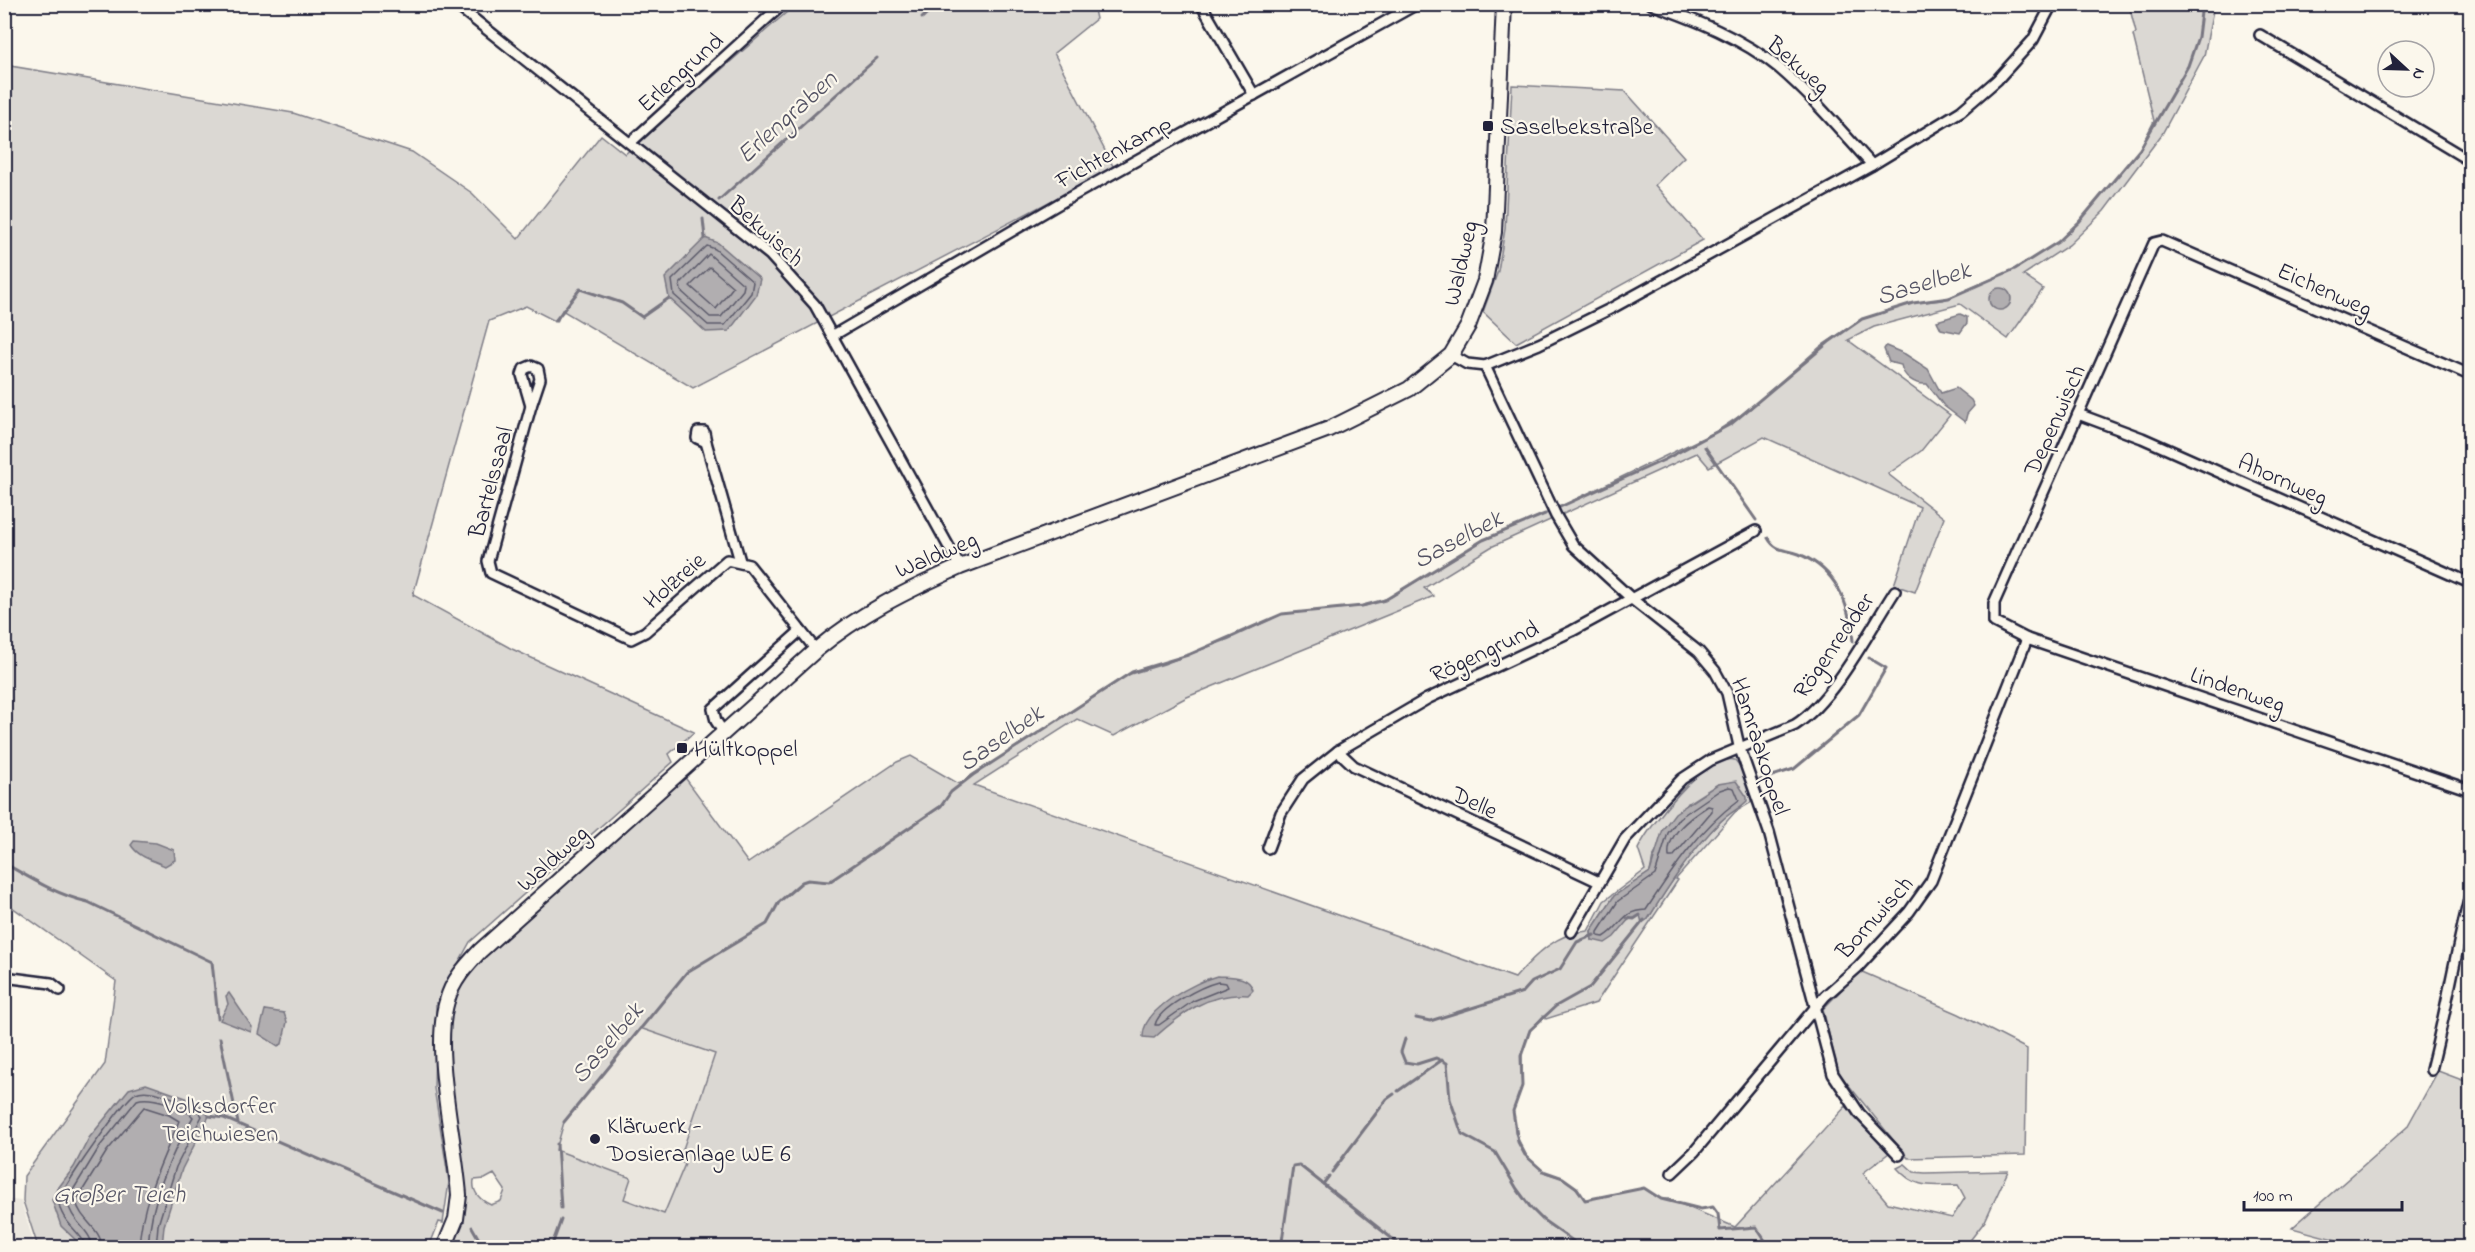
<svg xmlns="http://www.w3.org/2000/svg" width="2475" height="1252" font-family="'Indie Flower',sans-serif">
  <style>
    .built { fill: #ebe7df }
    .green { fill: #dbd8d3; stroke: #7e7d87; stroke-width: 1.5; fill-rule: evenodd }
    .water { fill: #b1aeb0; stroke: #787681; stroke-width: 1.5 }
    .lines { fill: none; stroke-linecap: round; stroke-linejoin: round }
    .shore { stroke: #5b5a6a; stroke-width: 1.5 }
    .stream { stroke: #787681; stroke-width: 3 }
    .street-casing { stroke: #22223b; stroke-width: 14 }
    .secondary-casing { stroke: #22223b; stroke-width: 18 }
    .street { stroke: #fbf7ec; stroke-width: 9 }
    .secondary { stroke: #fbf7ec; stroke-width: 14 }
    .poi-dot { fill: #22223b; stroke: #fbf7ec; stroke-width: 2 }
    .labels { text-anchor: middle; stroke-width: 4.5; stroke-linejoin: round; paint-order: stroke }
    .street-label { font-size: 24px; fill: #22223b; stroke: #fbf7ec }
    .poi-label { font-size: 24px; fill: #22223b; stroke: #fbf7ec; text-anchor: start }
    .park-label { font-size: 24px; fill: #505061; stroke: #fbf7ec }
    .water-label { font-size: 26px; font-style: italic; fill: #545364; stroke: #fbf7ec }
  </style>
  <rect width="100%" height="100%" fill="#fbf7ec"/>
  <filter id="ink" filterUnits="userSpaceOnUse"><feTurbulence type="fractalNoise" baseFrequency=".0167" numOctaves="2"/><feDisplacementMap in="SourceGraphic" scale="12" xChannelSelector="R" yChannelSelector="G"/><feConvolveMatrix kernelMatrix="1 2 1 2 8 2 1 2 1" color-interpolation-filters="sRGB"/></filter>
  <g filter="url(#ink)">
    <g class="built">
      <polygon points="640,1028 715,1053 679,1160 685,1163 664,1214 623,1199 631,1178 556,1150 564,1122"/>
      <polygon points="5,1199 21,1201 35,1247 5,1247"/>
    </g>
    <g class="green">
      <polygon points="795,5 1093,5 1096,19 1054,53 1114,168 693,388 562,310 557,322 526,306 489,321 413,595 512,649 694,732 669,754 673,762 470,942 436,1004 434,1088 449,1182 443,1223 439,1222 429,1247 38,1247 23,1201 24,1176 105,1064 116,981 5,902 4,65 293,113 412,152 472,193 518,239 601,135 625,154"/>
      <path d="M2129,5h85l-10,51 -42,78 -58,77 -35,34 -46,30 20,14 -35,50 -48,-35 -86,23 -26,13 102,75 -29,36 -33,23 56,44 -29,74 -21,-7 26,-78 -156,-70 -55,30 -12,-14 -206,94 -67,41 10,8 -247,101 -73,39 -37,-17 -103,66 541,193c19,-22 42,-46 73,-47l16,-30 41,-31 -7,-21c12,-25 67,-95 97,-89l9,11 8,31 -17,10 -59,67 2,1 -82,123 -50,16 -3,-3 -14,16 -7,20v34l-9,25 2,22 13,25 18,15 17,5 12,9 10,13 59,-12 17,11h8l66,28 111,-121 43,47 -26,20 25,30 64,15 13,-20 -7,-13c-26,0 -42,5 -61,-17l8,-4 9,8 11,1 83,-2 -23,50 -20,26 -1521,1 12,-29 -13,-189 17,-56 221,-202 67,91 149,-101 14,-6 48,28 168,-109 37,-11 65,-25 53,-25 83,-8 26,-9 92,-57 62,-26 172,-83 34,-23 70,-62 41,-27 51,-16 30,-3 72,-31 43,-27 21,-20 58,-68 17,-33 -21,-86 3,-2zM1718,784l22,2 2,20c-35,17 -73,80 -94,113l-8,-5 -48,26 -1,-9 23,-35 36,-24 3,-15 35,-54zM640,1028l75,26 -36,107 6,3 -21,50 -40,-15 7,-21 -75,-28 8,-28zM494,1174l11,16 -4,11 -10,4c-11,-5 -19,-13 -17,-25l11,-1z"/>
      <polygon points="1512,85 1625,91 1684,157 1655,185 1703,240 1516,343 1483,312 1498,271 1505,229"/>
      <polygon points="1860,971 1959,1014 2027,1049 2025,1155 1908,1158 1838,1072 1823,1009"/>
      <polygon points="2438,1071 2470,1083 2470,1247 2363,1247 2292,1228 2407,1127"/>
    </g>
    <g class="water">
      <polygon points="705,238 718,243 760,279 756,295 729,331 706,332 669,298 665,278"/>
      <circle cx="2000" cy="299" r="11"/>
      <polygon points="1960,314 1967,317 1967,323 1960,333 1941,329 1937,321"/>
      <path d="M1886,346l19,8 23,15 13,24 15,-5 15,12 3,6 -7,8 -2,8 -21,-16 -17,-22c-12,1 -24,-7 -26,-19l-12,-3 -5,-13z"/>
      <path d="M1736,781l11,16v4c-8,8 -18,12 -26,20 -29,29 -52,64 -73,98l-6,4 -2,-8 -4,3 -7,1 -15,18 -9,6 -13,-3 -1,-9 23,-35 36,-24 13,-43 12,-16 43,-29z"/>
      <path d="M134,841l22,2 18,7 1,10 -10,6c-12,-6 -27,-9 -34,-21z"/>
      <path d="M1217,976c14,1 32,-1 36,14l-5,5c-40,-2 -65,17 -94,43l-11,-1c-1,-28 52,-55 74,-61z"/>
      <polygon points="229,993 252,1027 251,1032 220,1020 228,1004 226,996"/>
      <polygon points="265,1010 284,1013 287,1022 282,1044 278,1046 259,1034"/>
      <polygon points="146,1084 197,1102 209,1116 182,1169 164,1226 162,1247 83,1247 61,1226 52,1200 56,1191 74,1167 89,1138 129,1089"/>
    </g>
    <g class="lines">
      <g class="shore">
        <polygon points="707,246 715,249 753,282 751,293 725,325 708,325 674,295 672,280"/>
        <polygon points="709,254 744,285 743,290 721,317 710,317 681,291 680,284"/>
        <polygon points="710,267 733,287 716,309 690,286"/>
        <path d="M1729,787l5,1 5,12c-39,28 -67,70 -93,110 -26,1 -23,16 -42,27l-6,-1v-4l20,-31 37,-26 13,-42 11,-15 41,-28z"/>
        <path d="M1708,806l4,1v4l-39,46h-4c-3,-23 22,-40 39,-51z"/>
        <path d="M1218,982l8,1 2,4 -35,14 -34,24h-4c3,-17 47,-39 63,-43z"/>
        <path d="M86,1248c-2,-15 -27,-26 -27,-47 0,-9 66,-103 77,-108 13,-7 59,11 66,23l-26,51 -18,58 -2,23"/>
        <path d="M93,1248c-1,-17 -23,-27 -26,-48l33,-54 37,-46c13,-5 48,7 56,17 -23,38 -43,86 -45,131"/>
        <path d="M102,1248c-1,-21 -22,-27 -26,-47l31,-50 37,-44 25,8 10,6c-17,40 -38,82 -40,127"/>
      </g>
      <g class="stream">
        <polyline points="922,18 937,4"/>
        <polyline points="719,200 877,58"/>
        <polyline points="703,219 705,238"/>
        <polyline points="555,321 580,289 622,303 642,317 669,298"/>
        <polyline points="1705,447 1756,520"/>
        <polyline points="1560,507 1664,460 1731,424 1829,342 1862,319 1913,303 1949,298 2015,269 2058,242 2079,222 2140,149 2188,66 2198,37 2202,4"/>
        <path d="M1768,538c8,14 17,11 31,16 38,16 50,49 54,87"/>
        <polyline points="1760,780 1794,769 1859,715 1886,668 1869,658"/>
        <path d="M4,863c28,16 53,32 84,39l124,60 6,56"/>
        <polyline points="1627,918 1634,919 1640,915"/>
        <polyline points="1644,920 1590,987 1556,1006 1530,1030 1521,1056 1522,1086 1513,1111 1518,1142 1525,1155 1543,1171 1563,1178 1577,1188 1585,1200 1644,1188 1661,1199 1701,1209 1713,1207 1718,1214 1720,1230 1756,1227 1770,1248"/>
        <polyline points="1416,1018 1430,1021 1523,992 1532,982 1560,969 1577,942 1594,935"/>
        <polyline points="220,1038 238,1123"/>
        <polyline points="1405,1039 1401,1052 1405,1062 1417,1064 1436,1058 1447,1063 1450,1099 1462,1134 1495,1152 1517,1189 1531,1208 1543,1220 1573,1241 1577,1248"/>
        <polyline points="1398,1091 1442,1060"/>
        <polyline points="209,1116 224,1118 443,1213"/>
        <polyline points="564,1122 687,972 767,924 779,902 802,882 808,880 829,882 941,806 951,792 973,775 1132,672 1188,655 1282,614 1362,606 1385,600 1483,540 1545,514"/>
        <polyline points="557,1144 561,1208"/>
        <polyline points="1332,1172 1387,1099 1394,1094"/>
        <polyline points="1329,1176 1323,1184 1404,1248"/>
        <polyline points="472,1227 484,1248"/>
        <polyline points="551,1248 561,1220"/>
        <polyline points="1281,1248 1293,1166 1299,1165 1323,1184"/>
        <polyline points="1605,1248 1614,1244 1636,1244"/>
      </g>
      <g class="street-casing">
        <g id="street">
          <polyline points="455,4 770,255 815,305 960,567"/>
          <polyline points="1201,4 1254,95"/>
          <path d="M1651,4c45,16 91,34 128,64 34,29 63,64 93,97"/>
          <polyline points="2260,35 2470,161"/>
          <polyline points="630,143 783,4"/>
          <polyline points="832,336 1067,199 1417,4"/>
          <polyline points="1451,355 1467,364 1485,366 1539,344 1612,308 1872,165 1961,111 1997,80 2033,40 2052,4"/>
          <polygon points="531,366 538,369 540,379 531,406 522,375 524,369"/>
          <polyline points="1485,366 1556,516 1573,545 1633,600 1699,652 1715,671 1727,693 1739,746 1769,832 1833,1074 1859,1113 1899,1155"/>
          <polyline points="2470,375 2162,241 2154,243 1994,603 1994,622 2027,639 2470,790"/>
          <polyline points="531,406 488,561 491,573 631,639 645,632 727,560 749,565 816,650"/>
          <polyline points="2078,414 2142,438 2470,583"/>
          <polygon points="698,432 704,432 706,442 697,438"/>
          <polyline points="706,442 740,561"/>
          <polyline points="724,733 716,721 713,709 800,631"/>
          <polyline points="1338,751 1354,766 1599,882"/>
          <polyline points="1268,848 1281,813 1303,779 1338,751 1427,699 1572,631 1756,531"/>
          <path d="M1571,932l54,-93 57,-60 29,-19 84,-35c39,-25 74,-94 100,-134"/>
          <polyline points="4,977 51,983 60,990"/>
          <path d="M2431,1070c15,-58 24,-116 39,-174"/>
          <polyline points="1672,1173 1694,1152 1825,996 1858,967 1909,912 1931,881 2027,639"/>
        </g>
      </g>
      <g class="secondary-casing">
        <path id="secondary" d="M444,1248l12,-29 3,-24c-4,-55 -27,-144 -12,-194 5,-20 19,-35 33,-50l336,-301c43,-36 92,-60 144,-83l369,-138 80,-40 42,-34 17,-29 17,-45 9,-49 10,-228"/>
      </g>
      <use href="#street" class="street"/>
      <use href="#secondary" class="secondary"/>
    </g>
  </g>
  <g class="poi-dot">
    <rect x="1482" y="120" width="12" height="12" rx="3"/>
    <rect x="676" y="742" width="12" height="12" rx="3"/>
    <circle cx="595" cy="1139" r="6"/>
  </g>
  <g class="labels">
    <g class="street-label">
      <text transform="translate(1799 65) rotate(41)" y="8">Bekweg</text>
      <text transform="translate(680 72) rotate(-42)" y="8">Erlengrund</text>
      <text transform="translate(1113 151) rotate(-29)" y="8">Fichtenkamp</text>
      <text transform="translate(767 231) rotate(42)" y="8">Bekwisch</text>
      <text transform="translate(1460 263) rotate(-77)" y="8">Waldweg</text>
      <text transform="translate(2325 289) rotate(24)" y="8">Eichenweg</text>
      <text transform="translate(2054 420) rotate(-66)" y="8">Depenwisch</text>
      <text transform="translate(2283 479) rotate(24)" y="8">Ahornweg</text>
      <text transform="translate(490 482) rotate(-75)" y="8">Bartelssaal</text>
      <text transform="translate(936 554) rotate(-23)" y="8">Waldweg</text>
      <text transform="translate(674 580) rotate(-41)" y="8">Holzreie</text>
      <text transform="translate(1833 645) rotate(-55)" y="8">Rögenredder</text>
      <text transform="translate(1484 651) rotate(-25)" y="8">Rögengrund</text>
      <text transform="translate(2238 689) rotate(19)" y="8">Lindenweg</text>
      <text transform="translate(1761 746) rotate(72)" y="8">Hamraakoppel</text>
      <text transform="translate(1475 802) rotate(25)" y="8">Delle</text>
      <text transform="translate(552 858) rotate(-42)" y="8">Waldweg</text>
      <text transform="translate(1874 917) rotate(-48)" y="8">Bornwisch</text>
    </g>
    <g class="poi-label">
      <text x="1500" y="134">Saselbekstraße</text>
      <text x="694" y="756">Hültkoppel</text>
      <text x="607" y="1133">Klärwerk -<tspan x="607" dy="28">Dosieranlage WE 6</tspan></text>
    </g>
    <g class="park-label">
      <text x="220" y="1113">Volksdorfer<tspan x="220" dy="28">Teichwiesen</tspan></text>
    </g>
    <g class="water-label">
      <text transform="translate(786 116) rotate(-42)" y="9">Erlengraben</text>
      <text transform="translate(1923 282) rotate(-17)" y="9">Saselbek</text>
      <text transform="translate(1457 538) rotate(-28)" y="9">Saselbek</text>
      <text transform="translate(1000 737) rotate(-35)" y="9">Saselbek</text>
      <text transform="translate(606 1042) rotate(-50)" y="9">Saselbek</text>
      <text x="119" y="1202">Großer Teich</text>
    </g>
  </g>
  <rect width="2475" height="1252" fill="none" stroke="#fbf7ec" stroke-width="24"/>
  <rect x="12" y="12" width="2451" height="1228" fill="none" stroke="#22223b" stroke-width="2" filter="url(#ink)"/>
  <g transform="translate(2406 69) rotate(112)"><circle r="28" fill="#fbf7ec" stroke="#a4a2a5" stroke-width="1.5"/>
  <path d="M0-4.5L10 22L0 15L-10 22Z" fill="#22223b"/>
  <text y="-9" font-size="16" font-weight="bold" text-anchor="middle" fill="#22223b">N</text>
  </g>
  <path d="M2244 1201v9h158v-9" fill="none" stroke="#22223b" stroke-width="3"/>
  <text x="2253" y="1201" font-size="18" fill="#22223b" stroke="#fbf7ec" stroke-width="4.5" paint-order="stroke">100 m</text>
</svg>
